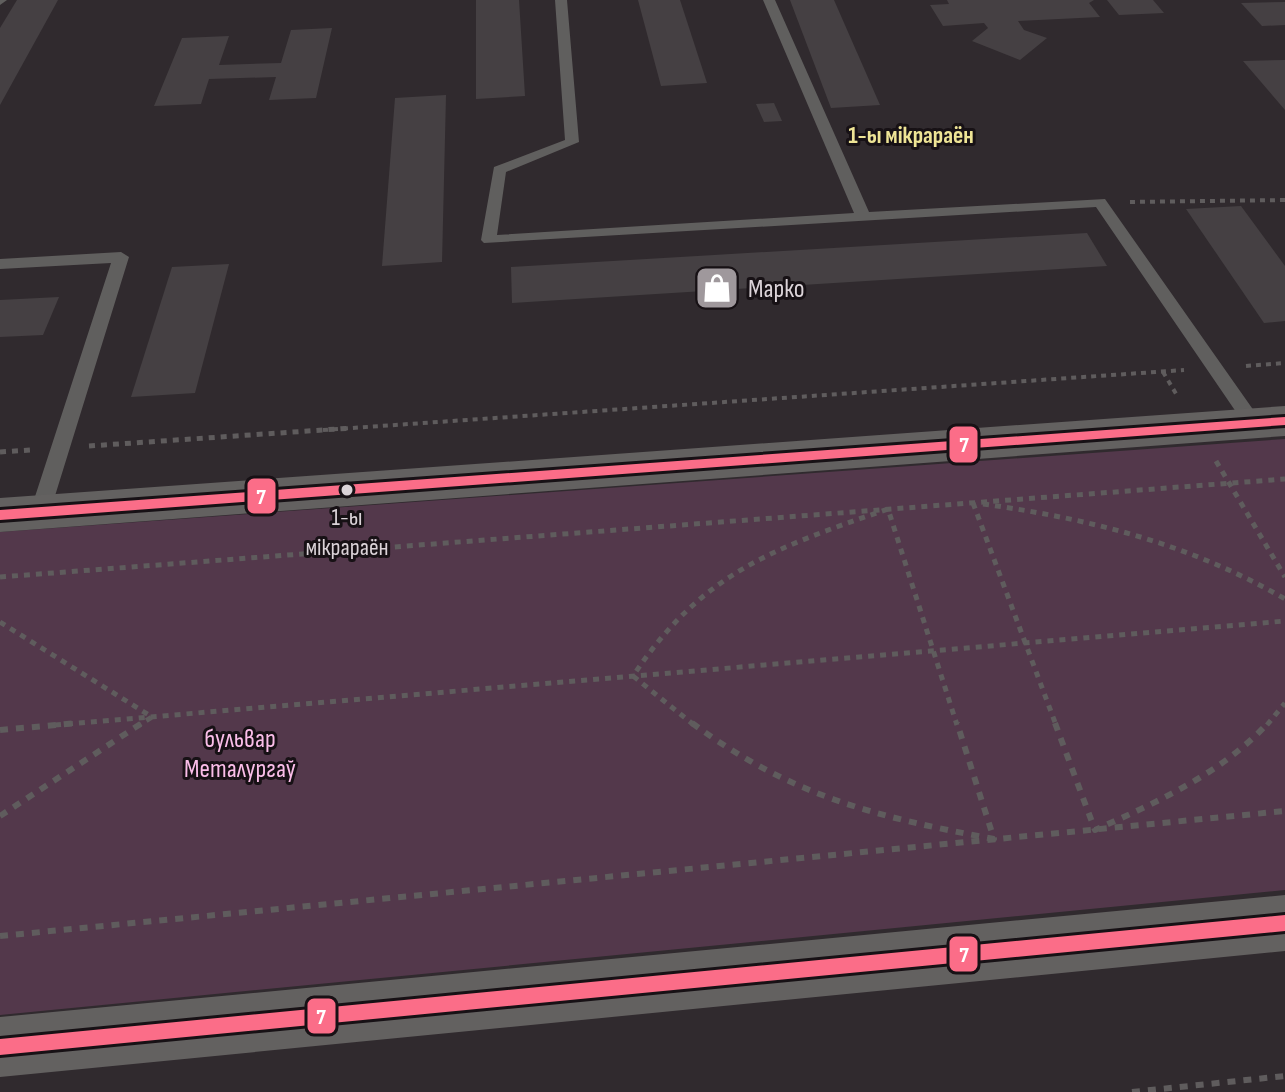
<svg xmlns="http://www.w3.org/2000/svg" width="1285" height="1092" font-family="'Sofia Sans Condensed',sans-serif">
  <style>
    .green { fill: #53384b }
    .building { fill: #454043 }
    .lines { fill: none; stroke-linecap: round; stroke-linejoin: round }
    .path-far2 { stroke: #5f5c5d; stroke-width: 4; stroke-dasharray: 5 5; stroke-linecap: butt }
    .path-far1 { stroke: #5f5c5d; stroke-width: 5; stroke-dasharray: 6 6; stroke-linecap: butt }
    .path { stroke: #5f5c5d; stroke-width: 6; stroke-dasharray: 8 8; stroke-linecap: butt }
    .service { fill: #605f5e; fill-rule: evenodd }
    .secondary { fill: #636160; fill-rule: evenodd }
    .bus-1-casing { stroke: #171115; stroke-width: 6 }
    .bus-1 { fill: #fb6d88; fill-rule: evenodd }
    .bus-dot { fill: #dbd3d8; stroke: #171115; stroke-width: 3 }
    .labels { text-anchor: middle; stroke-width: 6; stroke-linejoin: round; paint-order: stroke }
    .far-neighbourhood-label { font-size: 24px; font-weight: bold; fill: #eee495; stroke: #171115 }
    .bus-label { font-size: 24px; fill: #dbd3d8; stroke: #171115 }
    .poi-label { font-size: 26px; fill: #dbd3d8; stroke: #171115; text-anchor: start }
    .park-label { font-size: 26px; fill: #fabde8; stroke: #171115 }
    .line-badge { stroke: #171115; stroke-width: 3 }
    .badge-label { font-size: 22px; text-anchor: middle; font-weight: bold; fill: #fff }
  </style>
  <rect width="100%" height="100%" fill="#302a2e"/>
  <polygon class="green" points="1285,439 1285,890 0,1015 0,532"/>
  <g class="building">
    <polygon points="17,0 58,0 0,105 0,28"/>
    <polygon points="476,0 519,0 525,96 476,99"/>
    <polygon points="638,0 680,0 707,83 661,86"/>
    <polygon points="790,0 834,0 880,105 831,108"/>
    <polygon points="947,0 1094,0 1089,3 1100,17 1018,21 1024,30 1047,38 1020,60 972,41 988,28 984,23 943,26 930,5 949,4"/>
    <polygon points="1107,0 1153,0 1164,13 1119,15"/>
    <polygon points="1285,2 1285,25 1262,26 1241,3"/>
    <polygon points="332,28 316,98 269,100 276,77 209,79 201,104 154,106 182,38 229,36 219,65 281,63 291,30"/>
    <polygon points="1285,60 1285,110 1243,61"/>
    <polygon points="446,95 442,262 382,266 395,98"/>
    <polygon points="774,103 782,121 764,122 756,104"/>
    <polygon points="1241,206 1285,266 1285,321 1264,323 1186,209"/>
    <polygon points="1087,233 1107,266 512,303 511,267"/>
    <polygon points="229,264 195,393 131,397 172,267"/>
    <polygon points="59,297 43,335 0,337 0,300"/>
  </g>
  <g class="lines">
    <g class="path-far2">
      <polyline points="1130,202 1285,200"/>
      <polyline points="1246,366 1285,363"/>
      <polyline points="1163,372 1178,397"/>
      <polyline points="323,430 1184,370"/>
    </g>
    <g class="path-far1">
      <polyline points="89,446 352,428"/>
      <polyline points="0,452 31,450"/>
      <polyline points="1216,461 1285,577"/>
      <polyline points="973,503 1056,725"/>
      <path d="M983,504c108,15 207,40 302,95"/>
      <polyline points="0,577 1285,479"/>
      <polyline points="0,622 152,717 139,725"/>
      <polyline points="55,725 1285,621"/>
      <path d="M694,725l-61,-49c69,-104 142,-128 255,-167l69,216"/>
      <polyline points="1267,725 1285,703"/>
    </g>
    <g class="path">
      <path d="M692,723c99,73 184,94 302,116l-37,-116"/>
      <path d="M1055,723l40,107c62,-28 126,-56 173,-107"/>
      <polyline points="0,730 78,723"/>
      <polyline points="0,816 142,723"/>
      <polyline points="0,936 1285,811"/>
      <polyline points="1132,1092 1285,1076"/>
    </g>
    <g class="service">
      <polygon points="0,0 7,0 0,5"/>
      <polygon points="555,0 567,0 579,142 506,172 497,235 854,213 763,0 775,0 869,212 1105,199 1259,418 1262,423 1259,428 1247,428 1096,207 484,243 481,240 494,167 565,140"/>
      <polygon points="121,252 129,257 50,512 47,517 33,517 30,512 111,263 0,269 0,259"/>
    </g>
    <g class="secondary">
      <polygon points="1285,406 1285,436 0,532 0,498"/>
      <polygon points="1285,895 1285,951 0,1077 0,1017"/>
    </g>
    <g class="bus-1-casing">
      <g id="bus-1">
        <polygon points="1285,417 1285,425 0,520 0,510"/>
        <polygon points="1285,915 1285,931 0,1055 0,1039"/>
      </g>
    </g>
    <use href="#bus-1" class="bus-1"/>
  </g>
  <defs>
    <g id="shop-square" transform="scale(2.3)"><rect x="-9" y="-9" width="18" height="18" rx="4" fill="#9f989c" stroke="#171115"/><path d="M-5-2.5h2.3a2.7 3.5 0 0 1 5.4 0H5L5.5 6h-11ZM-1.5-2.5h3a1.5 2.3 0 0 0-3 0Z" fill="#fff"/></g>
  </defs>
  <g fill-rule="evenodd">
    <use href="#shop-square" x="717" y="288"/>
  </g>
  <circle class="bus-dot" cx="347" cy="490" r="7"/>
  <g class="labels">
    <g class="far-neighbourhood-label">
      <text x="911" y="143">1-ы мікрараён</text>
    </g>
    <g class="bus-label">
      <text x="347" y="525">1-ы<tspan x="347" dy="30">мікрараён</tspan></text>
    </g>
    <g class="poi-label">
      <text x="748" y="297">Марко</text>
    </g>
    <g class="park-label">
      <text x="240" y="747">бульвар<tspan x="240" dy="30">Металургаў</tspan></text>
    </g>
  </g>
  <g class="line-badge">
    <rect x="948" y="425" width="31" height="39" rx="8" fill="#fb6d88"/>
    <rect x="246" y="477" width="31" height="38" rx="8" fill="#fb6d88"/>
    <rect x="948" y="935" width="31" height="38" rx="8" fill="#fb6d88"/>
    <rect x="306" y="997" width="31" height="38" rx="8" fill="#fb6d88"/>
  </g>
  <g class="badge-label">
    <text x="964" y="452">7</text>
    <text x="261" y="504">7</text>
    <text x="964" y="962">7</text>
    <text x="321" y="1024">7</text>
  </g>
</svg>
